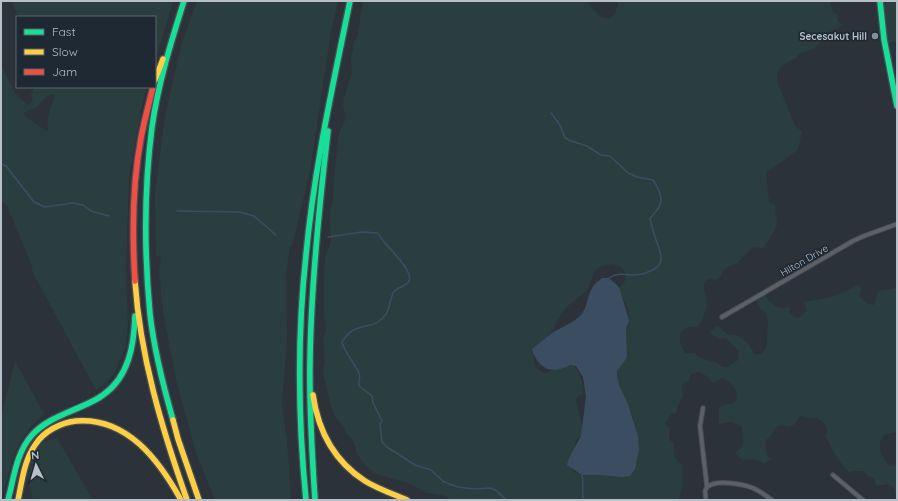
<svg xmlns="http://www.w3.org/2000/svg" width="898" height="501" font-family="Quicksand,sans-serif">
  <style>
    .green { fill: #2a3e3f; fill-rule: evenodd }
    .water { fill: #3b4e61 }
    .lines { fill: none; stroke-linecap: round; stroke-linejoin: round }
    .stream { stroke: #3b4e61; stroke-width: 1.5 }
    .street-casing { stroke: #4a4e54; stroke-width: 5.5 }
    .fast-casing { stroke: #4a4f55; stroke-width: 8 }
    .slow-casing { stroke: #4a4f55; stroke-width: 8 }
    .jam-casing { stroke: #4a4f55; stroke-width: 8 }
    .street { stroke: #5c6067; stroke-width: 3.5 }
    .fast { stroke: #16e098; stroke-width: 5.5 }
    .slow { stroke: #ffcf43; stroke-width: 5.5 }
    .jam { stroke: #f24e42; stroke-width: 5.5 }
    .poi-dot { fill: #868e97; stroke: #1f2933; stroke-width: 1.5 }
    .labels { text-anchor: middle; stroke-width: 3.5; stroke-linejoin: round; paint-order: stroke }
    .poi-label { font-size: 10px; font-weight: bold; fill: #b7bfc9; stroke: #1f2933; text-anchor: end }
    .street-label { font-size: 10px; fill: #b7bfc9; stroke: #1f2933 }
  </style>
  <rect width="100%" height="100%" fill="#2c3239"/>
  <g class="green">
    <path d="M12,1h161c-5,20 -12,39 -18,59v-43h-137z"/>
    <polygon points="197,1 338,1 331,31 310,171 292,246 290,246 286,274 287,338 282,406 287,440 291,500 215,500 197,456 176,380 163,311 159,271 161,257 156,256 155,193 165,116 182,42"/>
    <path d="M363,1h224c6,8 12,18 22,18l6,-5 4,-13h211l3,11 4,2 1,7 5,4 -16,8 -12,15 -16,6 -3,4 -13,7 -5,6 -1,5 1,8 17,42 7,5 -4,19c-11,7 -20,16 -32,22l3,30 6,3 2,20 -13,23 -11,-1 -16,16 -13,6 -3,7 -5,4c-11,-6 -16,9 -9,17 -1,12 -2,20 -9,30 -20,-3 -22,13 -13,26h10c4,7 14,7 20,9 4,2 8,6 12,5 4,-1 8,-5 11,-7l1,-9 -12,-12 -5,-1 -2,2 -10,-7 7,-7 12,9h6l11,6 9,13h6c8,-7 6,-12 6,-21 0,-2 1,-5 1,-7 0,-5 -2,-7 -1,-12l-7,-6 -5,-10 9,-5c6,10 12,17 25,14v5c6,9 12,7 18,-2l-3,-8 24,-4 14,-5 16,-8 4,3 -3,8 9,8 6,1 4,-14 19,-3v144l-12,2 -5,8v9l7,13 3,2h6l1,3v29l-4,-11 -5,-3 -12,2 -2,-8 -6,-2 -5,-5h-10l-3,2c-11,-11 -19,-24 -25,-39l2,-1c1,-9 -4,-10 -9,-15h-9l-6,-2 -4,1 -5,8 -7,2 -5,-2c-12,3 -8,10 -16,15l-1,7 2,9 5,3 -5,2 -2,3c-8,-5 -13,-5 -23,-4l-4,-5 -3,-2 6,-5 2,-4 -1,-16 -2,-2 -8,-4 -10,1 -3,2v-17l5,-3 10,-2c8,-9 -2,-22 -12,-25l-9,5 -3,-3 -2,-3 -9,-5 -8,2 -2,7 -3,1 -4,3 1,11 -5,9 -2,8 -5,1 -6,10 5,5 -1,10 5,5c0,8 -1,17 9,21 -1,7 0,13 0,19 -1,6 -4,10 -4,16h-229l-4,-4 -19,-3 -19,-10 -32,-9 -11,-9 -8,-11 -2,-8 -3,-6 -6,-7 -2,-6 -8,-9 -4,-8 -9,-37 2,-12 -2,-21 3,-10 -2,-15v-39l1,-18 6,-17 -1,-28 3,-14 1,-21 5,-45 7,-15 -3,-13 1,-7 8,-25 -1,-14 3,-16 4,-9v-3zM613,264l8,3 5,7 -1,7 -6,7 2,7 7,12 1,13 -3,9 1,26c-2,7 -10,12 -10,19 -1,9 7,20 10,28 8,17 14,38 10,56 -4,22 -12,19 -31,18 -11,-2 -22,0 -33,-4l-1,-8 4,-24 3,-3 6,-1c-2,-13 -8,-25 -9,-38l7,-4c1,-9 -4,-24 -11,-30l-5,1 -22,8c-5,-2 -9,-4 -11,-10 -2,-14 9,-21 17,-31 6,-9 9,-19 17,-26 6,-6 13,-10 19,-16 4,-6 4,-14 9,-20 5,-5 11,-5 17,-6z"/>
    <polygon points="896,1 897,40 885,45 881,2"/>
    <path d="M1,65l14,28 12,12 6,-3 -2,-7 4,-8h112l-4,13 -14,78 -3,94 2,51 -3,25 -9,22 -6,9 -14,11 -65,-121 2,-1 -26,-62 -6,-5zM52,94l2,1 1,2c-6,12 -8,21 -7,34h-2l-20,-14 -2,-4 13,-6 7,-8z"/>
    <path d="M15,361l29,53c-11,10 -21,20 -27,34 -7,15 -8,32 -16,48v-79z"/>
    <polygon points="57,438 93,500 33,500 28,477 32,459 38,448 45,441"/>
  </g>
  <path class="water" d="M603,278h6l10,9 10,33 -3,9 1,26 -1,4 -9,12v4l2,10 9,19 10,32 1,14 -4,19 -5,7 -8,1 -25,-2h-15l-15,-10 2,-7 12,-22 5,-39 -3,-20 -7,-11 -6,-1c-19,10 -32,4 -38,-16 7,-5 13,-11 20,-16 8,-5 23,-11 29,-18 10,-12 4,-28 22,-37z"/>
  <g class="lines">
    <g class="stream">
      <path d="M551,113l9,12 5,13 6,3 16,5 14,9 9,1 18,17 9,4 16,3c5,7 10,16 7,25 -2,5 -7,9 -10,14 2,6 3,12 5,18 4,13 14,27 -5,34 -5,3 -11,4 -18,4 -9,-1 -16,-2 -23,3"/>
      <polyline points="1,164 6,166 34,202 45,207 73,203 83,205 91,211 109,216"/>
      <polyline points="177,211 240,212 254,216 276,235"/>
      <path d="M328,237l34,-5 15,1c4,3 5,7 8,10 5,6 29,29 24,38 -3,6 -13,6 -16,12 -5,13 -2,20 -15,29 -4,3 -8,3 -12,4 -13,3 -17,5 -24,16 2,10 12,20 17,31 2,5 -1,8 0,13l13,10 1,7 9,18 -2,3 2,18 5,5 28,18 16,5 12,11 6,3 9,3 16,2 17,-1 6,3 9,9"/>
      <path d="M582,475c2,6 0,17 1,25"/>
    </g>
    <g class="street-casing">
      <g id="street">
        <polyline points="722,317 853,241 864,236 897,224"/>
        <polyline points="703,408 700,426 707,487 705,491 706,500"/>
        <polyline points="833,475 863,500"/>
        <path d="M707,487c9,-8 35,-3 46,1 7,3 13,8 19,12"/>
      </g>
    </g>
    <g class="fast-casing">
      <g id="fast">
        <polyline points="880,1 884,39 897,106"/>
        <path d="M173,420c-10,-35 -19,-70 -23,-106 -6,-63 -6,-125 2,-187 6,-43 19,-85 32,-126"/>
        <path d="M8,500c6,-22 8,-47 24,-65 11,-12 25,-18 39,-24 11,-5 23,-9 32,-16 26,-18 31,-50 32,-79"/>
        <path d="M306,500c-8,-82 -9,-163 0,-245 8,-86 27,-170 44,-254"/>
        <path d="M315,500c-3,-46 -6,-93 -5,-139 1,-77 9,-154 18,-230"/>
      </g>
    </g>
    <g class="slow-casing">
      <g id="slow">
        <polyline points="155,80 163,59"/>
        <path d="M135,281c5,75 27,148 52,219"/>
        <path d="M313,395c5,35 21,66 52,86 13,8 28,13 42,19"/>
        <polyline points="173,420 178,439 199,500"/>
        <path d="M18,500c4,-19 6,-39 17,-55 9,-14 25,-22 41,-24 51,-4 83,39 105,79"/>
      </g>
    </g>
    <g class="jam-casing">
      <path id="jam" d="M135,281c-3,-48 -3,-96 6,-143 3,-17 8,-34 12,-51"/>
    </g>
    <use href="#street" class="street"/>
    <use href="#fast" class="fast"/>
    <use href="#slow" class="slow"/>
    <use href="#jam" class="jam"/>
  </g>
  <circle class="poi-dot" cx="875" cy="36" r="4"/>
  <g class="labels">
    <g class="poi-label">
      <text x="867" y="40">Secesakut Hill</text>
    </g>
    <g class="street-label">
      <text transform="translate(804 260) rotate(-30)" y="4">Hilton Drive</text>
    </g>
  </g>
  <rect width="898" height="501" fill="none" stroke="#b7bfc9" stroke-width="4"/>
  <rect x="16" y="16" width="140" height="72" fill="#1f2933" stroke="#5c656f"/>
  <rect x="24" y="29" width="20" height="6" fill="#16e098" stroke="#5c656f"/>
  <text x="52" y="36" font-size="12" fill="#b7bfc9">Fast</text>
  <rect x="24" y="49" width="20" height="6" fill="#ffcf43" stroke="#5c656f"/>
  <text x="52" y="56" font-size="12" fill="#b7bfc9">Slow</text>
  <rect x="24" y="69" width="20" height="6" fill="#f24e42" stroke="#5c656f"/>
  <text x="52" y="76" font-size="12" fill="#b7bfc9">Jam</text>
  <g transform="translate(36 465) rotate(355)" stroke="#1f2933" stroke-width="3" paint-order="stroke">
  <path d="M0-3L7 15L0 10L-7 15Z" fill="#b7bfc9"/>
  <text y="-6" font-size="11" font-weight="bold" text-anchor="middle" fill="#b7bfc9">N</text>
  </g>
</svg>
